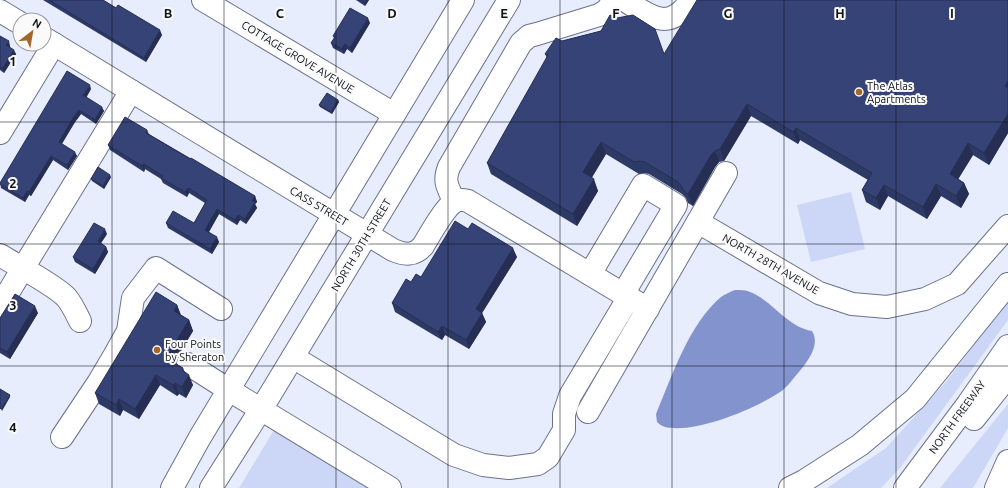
<svg xmlns="http://www.w3.org/2000/svg" width="1008" height="488" font-family="Ubuntu,sans-serif">
  <style>
    .green { fill: #ccd6f6 }
    .water { fill: #8293ce }
    .lines { fill: none; stroke-linecap: round; stroke-linejoin: round }
    .minor-casing { stroke: #6b728a; stroke-width: 24 }
    .major-casing { stroke: #6b728a; stroke-width: 24 }
    .highway-casing { stroke: #6b728a; stroke-width: 24 }
    .minor { stroke: #fff; stroke-width: 22 }
    .major { stroke: #fff; stroke-width: 22 }
    .highway { stroke: #fff; stroke-width: 22 }
    .wall { fill: #2e3a66 }
    .shaded-wall { fill: #262f53 }
    .building { fill: #364377; stroke: #262f53 }
    .grid { fill: none; stroke: #0f121b; stroke-width: 1; stroke-opacity: 0.55 }
    .poi-dot { fill: #a4672b; stroke: #fafafa; stroke-width: 1.5 }
    .labels { text-anchor: middle; stroke-width: 4; stroke-linejoin: round; paint-order: stroke }
    .street-label { font-size: 11px; fill: #0f121b; stroke: #fafafa }
    .poi-label { font-size: 11px; fill: #0f121b; stroke: #fafafa; text-anchor: start }
    .grid-label { font-size: 13px; text-anchor: middle; font-weight: bold; fill: #0f121b; stroke: #fafafa; stroke-width: 4; stroke-linejoin: round; paint-order: stroke }
  </style>
  <rect width="100%" height="100%" fill="#e7edfd"/>
  <g class="green">
    <polygon points="851,192 865,249 811,262 797,205"/>
    <polygon points="1008,300 1008,320 900,468 881,488 827,488 886,448 946,382"/>
    <polygon points="1008,404 1008,428 973,488 940,488"/>
    <polygon points="274,430 377,488 239,488"/>
  </g>
  <path class="water" d="M735,290c5,0 11,0 15,2 23,9 37,35 62,39 10,16 -9,36 -19,48 -3,4 -7,8 -10,11 -25,18 -88,44 -118,37 -3,-1 -6,-3 -8,-5l-1,-8c16,-38 33,-90 65,-117 4,-3 9,-5 14,-7z"/>
  <g class="lines">
    <g class="minor-casing">
      <g id="minor">
        <polyline points="203,0 394,114"/>
        <path d="M624,0c26,16 45,33 67,0"/>
        <polyline points="0,11 20,23"/>
        <path d="M44,38l349,212c12,5 21,6 30,-4 6,-10 23,-41 33,-45 4,-2 8,-1 12,0l180,108"/>
        <polyline points="0,133 54,44"/>
        <path d="M454,201c-6,-14 -11,-19 -5,-34l72,-124 8,-7 8,-2 62,-19 8,-5 7,-10"/>
        <polyline points="698,222 819,293 852,304 887,307 925,299 957,284 1008,226"/>
        <path d="M0,255c19,12 50,27 66,42 6,7 10,16 14,24"/>
        <polyline points="590,274 643,185 676,205 623,294"/>
        <polyline points="0,306 131,91"/>
        <polyline points="293,357 454,455 483,465 509,468 538,464 548,457 564,430 564,414 570,396 629,297"/>
        <polyline points="188,364 229,390"/>
        <polyline points="588,412 726,173"/>
        <polyline points="62,437 98,383 114,356 128,331 133,298 156,268 221,309"/>
      </g>
    </g>
    <g class="major-casing">
      <g id="major">
        <polyline points="172,488 199,439 463,0"/>
        <polyline points="211,488 268,398 509,0"/>
      </g>
    </g>
    <g class="highway-casing">
      <g id="highway">
        <polyline points="229,390 390,488"/>
        <polyline points="974,419 1008,376"/>
        <polyline points="790,488 804,481 860,445 915,399 1008,284"/>
        <polyline points="905,488 967,405 1008,346"/>
        <polyline points="996,488 1008,461"/>
      </g>
    </g>
    <use href="#minor" class="minor"/>
    <use href="#major" class="major"/>
    <use href="#highway" class="highway"/>
  </g>
  <g class="wall">
    <polygon points="43,0 103,0 162,35 146,62"/>
    <polygon points="356,0 369,0 365,6"/>
    <polygon points="1008,0 1008,133 989,165 973,155 958,179 964,183 969,194 961,208 941,196 927,219 888,196 880,210 866,202 862,190 868,180 800,140 798,144 751,116 724,161 719,162 715,167 693,206 688,203 686,198 682,194 649,174 644,173 639,174 606,154 592,177 598,191 577,226 491,174 487,163 547,58 545,54 562,41 601,31 617,18 664,54"/>
    <polygon points="370,23 352,53 347,49 344,54 333,48 331,43 334,38 333,36"/>
    <polygon points="0,36 10,46 10,47 16,54 4,73 0,70"/>
    <polygon points="91,89 86,97 104,111 96,124 81,114 75,122 62,144 77,156 68,170 53,160 31,196 29,195 25,202 1,188 0,183"/>
    <polygon points="338,100 339,102 332,114 320,107 319,105"/>
    <polygon points="147,130 149,134 255,196 257,202 255,204 257,208 246,224 240,220 237,225 219,214 209,232 219,242 212,254 168,228 166,223 194,223 205,203 189,193 187,197 163,183 161,179 145,169 144,172 110,150 108,145"/>
    <polygon points="111,177 104,189 92,181 91,179"/>
    <polygon points="468,229 517,257 482,313 486,322 469,349 445,335 442,340 395,312 392,303 411,282 421,277"/>
    <polygon points="107,234 101,243 106,247 108,252 95,274 75,262 73,257"/>
    <polygon points="177,305 181,315 189,320 193,331 174,362 185,372 193,385 186,398 179,394 177,396 160,385 139,419 123,410 120,416 99,404 95,393"/>
    <polygon points="38,313 10,359 0,353 0,318"/>
  </g>
  <g class="shaded-wall">
    <polygon points="366,0 369,0 365,6 365,3"/>
    <polygon points="368,18 370,23 352,53 350,48"/>
    <polygon points="160,30 162,35 146,62 144,58"/>
    <polygon points="9,41 10,46 8,50 6,45"/>
    <polygon points="345,44 347,49 344,54 342,49"/>
    <polygon points="14,50 16,54 4,73 3,68"/>
    <polygon points="1008,81 1008,95 1005,86"/>
    <polygon points="90,85 91,89 85,100 83,95"/>
    <polygon points="338,100 339,102 332,114 331,112"/>
    <polygon points="747,104 751,116 724,161 720,149"/>
    <polygon points="102,107 104,111 96,124 95,120"/>
    <polygon points="79,110 81,114 75,122 60,146 59,142 73,118"/>
    <polygon points="1008,114 1008,133 989,165 984,153"/>
    <polygon points="796,128 800,140 798,144 793,132"/>
    <polygon points="601,142 606,154 588,184 583,172"/>
    <polygon points="968,143 973,155 954,186 950,174"/>
    <polygon points="715,151 719,162 715,167 693,206 688,194 711,155"/>
    <polygon points="75,152 77,156 68,170 67,165"/>
    <polygon points="51,156 53,160 31,196 29,192"/>
    <polygon points="144,164 145,169 144,172 142,166"/>
    <polygon points="110,175 111,177 104,189 103,186"/>
    <polygon points="594,179 598,191 577,226 573,214"/>
    <polygon points="964,183 969,194 961,208 956,196"/>
    <polygon points="936,184 941,196 927,219 923,207"/>
    <polygon points="884,185 888,196 880,210 876,198"/>
    <polygon points="188,188 189,193 187,197 185,192"/>
    <polygon points="27,191 29,195 25,202 23,198"/>
    <polygon points="255,196 257,202 255,204 257,208 246,224 245,219 252,201"/>
    <polygon points="217,209 219,214 207,235 205,230"/>
    <polygon points="238,215 240,220 237,225 235,220"/>
    <polygon points="105,229 107,234 99,246 98,241"/>
    <polygon points="217,237 219,242 212,254 210,249"/>
    <polygon points="106,247 108,252 95,274 93,269"/>
    <polygon points="513,248 517,257 482,313 486,322 469,349 466,340 476,309"/>
    <polygon points="177,305 181,316 174,311"/>
    <polygon points="35,306 38,313 10,359 7,352"/>
    <polygon points="189,320 193,331 170,369 166,358"/>
    <polygon points="442,326 445,335 442,340 438,332"/>
    <polygon points="183,368 187,378 189,375 193,385 186,398 182,387 182,370"/>
    <polygon points="156,375 160,385 139,419 135,409"/>
    <polygon points="175,383 179,394 177,396 173,385"/>
    <polygon points="10,395 10,397 2,411 1,409"/>
    <polygon points="119,399 123,410 120,416 116,405"/>
  </g>
  <g class="building">
    <polygon points="49,0 103,0 116,8 118,5 160,30 144,58"/>
    <polygon points="359,0 366,0 365,3"/>
    <polygon points="697,0 1008,0 1008,81 1005,86 1008,88 1008,114 984,153 968,143 950,174 964,183 956,196 936,184 923,207 884,185 876,198 862,190 872,173 796,128 793,132 747,104 720,149 715,151 711,155 688,194 684,191 682,187 678,182 645,162 639,161 634,162 601,142 583,172 594,179 573,214 487,163 548,55 545,54 556,38 562,41 601,31 610,15 617,18 633,15 655,29 664,54"/>
    <polygon points="350,8 368,18 350,48 345,44 342,49 331,43 335,37 333,36"/>
    <polygon points="0,36 9,41 6,45 14,50 3,68 0,67"/>
    <polygon points="67,71 90,85 83,95 102,107 95,120 79,110 73,118 59,142 75,152 67,165 51,156 29,192 27,191 23,198 0,184 0,183"/>
    <polygon points="327,93 338,100 331,112 319,105"/>
    <polygon points="125,117 147,130 146,133 190,159 191,158 255,196 252,201 255,202 245,219 238,215 235,220 217,209 205,230 217,237 210,249 166,223 173,211 194,223 207,200 188,188 185,192 161,178 163,176 144,164 142,166 108,145"/>
    <polygon points="98,167 110,175 103,186 91,179"/>
    <polygon points="455,221 468,229 472,223 513,248 476,309 482,313 466,340 442,326 438,332 392,303 406,279 411,282 416,274 421,277"/>
    <polygon points="94,223 105,229 98,241 106,247 93,269 73,257"/>
    <polygon points="156,292 177,305 174,311 189,320 166,358 183,368 182,370 189,375 182,387 175,383 173,385 156,375 135,409 119,399 116,405 95,393"/>
    <polygon points="15,294 35,306 7,352 0,348 0,318"/>
    <polygon points="0,389 10,395 1,409 0,408"/>
  </g>
  <path class="grid" d="M112,0v488M224,0v488M336,0v488M448,0v488M560,0v488M672,0v488M784,0v488M896,0v488M0,122h1008M0,244h1008M0,366h1008"/>
  <g class="poi-dot">
    <circle cx="859" cy="92" r="4"/>
    <circle cx="157" cy="350" r="4"/>
  </g>
  <g class="labels">
    <g class="street-label">
      <text transform="translate(298 57) rotate(31)" y="4">COTTAGE GROVE AVENUE</text>
      <text transform="translate(319 206) rotate(31)" y="4">CASS STREET</text>
      <text transform="translate(361 245) rotate(-59)" y="4">NORTH 30TH STREET</text>
      <text transform="translate(771 264) rotate(30)" y="4">NORTH 28TH AVENUE</text>
      <text transform="translate(957 417) rotate(-54)" y="4">NORTH FREEWAY</text>
    </g>
    <g class="poi-label">
      <text x="867" y="90">The Atlas<tspan x="867" dy="13">Apartments</tspan></text>
      <text x="165" y="348">Four Points<tspan x="165" dy="13">by Sheraton</tspan></text>
    </g>
  </g>
  <g class="grid-label">
    <text x="168" y="18">B</text>
    <text x="280" y="18">C</text>
    <text x="392" y="18">D</text>
    <text x="504" y="18">E</text>
    <text x="616" y="18">F</text>
    <text x="728" y="18">G</text>
    <text x="840" y="18">H</text>
    <text x="952" y="18">I</text>
    <text x="13" y="66">1</text>
    <text x="13" y="188">2</text>
    <text x="13" y="310">3</text>
    <text x="13" y="432">4</text>
  </g>
  <g transform="translate(32 32) rotate(31)"><circle r="19" fill="#fafafa" stroke="#9c9da1"/>
  <path d="M0-3L7 15L0 10L-7 15Z" fill="#a4672b"/>
  <text y="-6" font-size="11" font-weight="bold" text-anchor="middle" fill="#0f121b">N</text>
  </g>
</svg>
